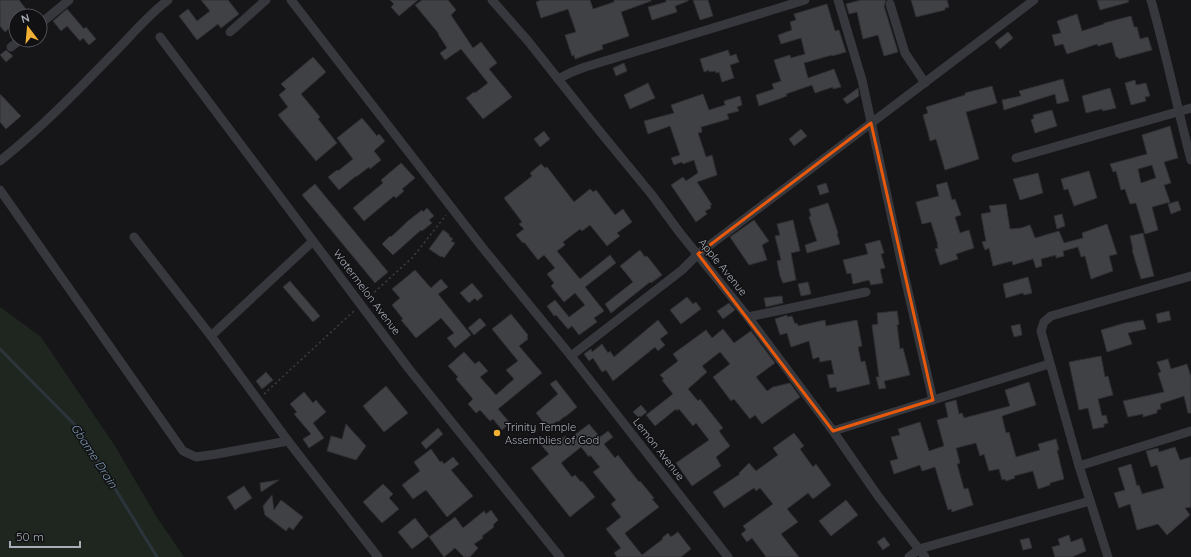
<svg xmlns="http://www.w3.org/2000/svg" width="1191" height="557" font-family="Quicksand,sans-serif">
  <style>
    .green { fill: #1e261f }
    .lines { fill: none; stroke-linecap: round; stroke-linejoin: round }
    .stream { stroke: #2c353c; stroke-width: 3 }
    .building { fill: #404145; stroke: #303034; fill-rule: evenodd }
    .path { stroke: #3d3f44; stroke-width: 1.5; stroke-dasharray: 2 3; stroke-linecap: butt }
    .minor { stroke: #37383d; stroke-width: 9 }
    .marked { fill: none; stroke: #e8590c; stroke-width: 3; stroke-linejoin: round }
    .poi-dot { fill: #f2b134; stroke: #111113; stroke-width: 1.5 }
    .labels { text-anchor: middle; stroke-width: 3; stroke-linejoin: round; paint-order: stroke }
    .street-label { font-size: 11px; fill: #a8adb8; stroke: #111113 }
    .poi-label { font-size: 11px; fill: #a8adb8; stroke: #111113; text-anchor: start }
    .water-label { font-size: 12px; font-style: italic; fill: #7f9bb3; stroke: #111113 }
  </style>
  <rect width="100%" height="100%" fill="#161618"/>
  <polygon class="green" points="0,307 41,337 115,446 156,516 184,557 0,557"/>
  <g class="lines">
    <polyline class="stream" points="0,349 78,428 157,557"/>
  </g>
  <g class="building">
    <polygon points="0,0 19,0 29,13 25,16 16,16 16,19 10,23 12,26 5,32 0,26"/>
    <polygon points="201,0 228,0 239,14 221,28 218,24 197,40 179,16 188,9 197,21 210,11"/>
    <polygon points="390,0 418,0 399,16 391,7 394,4"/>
    <polygon points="422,0 448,0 456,10 451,15 473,48 481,42 497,63 489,69 512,97 483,119 466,98 474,92 475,93 488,83 461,49 445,60 440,53 447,48 438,34 439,34 415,5"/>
    <polygon points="541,0 590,0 593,9 614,2 614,0 651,0 651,1 621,12 629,36 602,45 603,49 575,59 574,55 572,56 565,35 576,32 568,9 541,18 536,2"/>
    <polygon points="666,0 688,0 688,1 675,6 677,12 652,20 648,7 666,2"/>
    <polygon points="693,0 708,0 713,16 700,20"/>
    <polygon points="861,0 886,0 884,6 898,52 884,56 878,35 863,39 857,12 849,14 846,4"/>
    <polygon points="911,0 947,0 949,7 945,8 945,10 916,17"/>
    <polygon points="1097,0 1128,0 1129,2 1100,10"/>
    <polygon points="827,4 835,31 839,30 846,52 832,56 832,55 804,63 808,78 834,69 841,87 833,89 833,87 815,93 812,85 786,94 787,96 759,106 756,95 774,89 772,84 781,81 774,60 790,55 791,58 805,54 801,38 781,44 778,35 792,30 790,22 796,20 794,14"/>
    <polygon points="67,9 84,29 86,27 96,39 89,45 83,38 80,41 67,26 61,31 53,21"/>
    <polygon points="1077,14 1082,31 1104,24 1104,23 1131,16 1134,27 1137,27 1140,39 1148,37 1152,50 1119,59 1118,57 1116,57 1112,42 1098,46 1097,44 1067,54 1063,44 1055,46 1052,35 1061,33 1057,21"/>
    <polygon points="1008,32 1013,38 1000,49 995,42"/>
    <polygon points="6,50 13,56 6,62 0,55"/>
    <polygon points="728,50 730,56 736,54 739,62 730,65 734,78 722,82 719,72 716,73 715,71 709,72 709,70 704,72 700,59"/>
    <polygon points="313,57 326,72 301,94 320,117 318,119 337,143 316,161 278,115 288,107 279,95 286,89 281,84"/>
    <polygon points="624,63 627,71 616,76 613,68"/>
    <polygon points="1063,79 1069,101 1057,104 1055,94 1004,110 1002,100 1021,96 1019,91"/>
    <polygon points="1135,80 1136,85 1146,83 1150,96 1145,97 1146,101 1131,105 1125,83"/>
    <polygon points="648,83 655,98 630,109 624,95"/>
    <polygon points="992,86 997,103 966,112 979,159 945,170 936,139 930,141 928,133 923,115 928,113 926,107 965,95 965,93"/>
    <polygon points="858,88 859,96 847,104 843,99"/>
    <polygon points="1110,88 1116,108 1103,111 1102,109 1086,113 1082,96"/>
    <polygon points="0,94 21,116 6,129 0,122"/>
    <polygon points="703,94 709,110 725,105 724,101 740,96 742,105 737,107 739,111 727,114 729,119 701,127 702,132 698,133 706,157 712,155 717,175 697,182 712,205 710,205 711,208 705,211 707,214 696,222 671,185 683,177 686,181 698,173 694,160 683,164 682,162 674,165 671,158 680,155 670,126 648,134 644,121 674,113 671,105"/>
    <polygon points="1052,110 1057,126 1035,133 1031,120 1034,118 1033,115"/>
    <polygon points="362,118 377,136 379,134 385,141 374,151 381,160 370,169 369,167 356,177 356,176 339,190 328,177 337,170 338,171 353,159 337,138"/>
    <path d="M1170,126l8,32 -14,4 7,21 -7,2 6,17 -18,5 6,23 -13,4 -9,-31 -6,1 -5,-15 -4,1 -5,-19 -3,1 -3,-8 37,-10 -5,-19zM1152,165l4,13 -15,5 -3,-14z"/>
    <polygon points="801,129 807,136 794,146 789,139"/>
    <polygon points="544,131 550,139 540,147 534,139"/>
    <polygon points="401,163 415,178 402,189 404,191 396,198 394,196 364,221 353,208 383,183 381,180"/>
    <polygon points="541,164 545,168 547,167 574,202 590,189 593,192 596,190 615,215 623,209 632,222 617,233 620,236 607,246 590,225 582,231 580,229 563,242 565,245 557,251 580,279 610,255 616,263 585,287 604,311 594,318 597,322 579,335 572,326 568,329 556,315 554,316 547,306 555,300 569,317 585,305 575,293 564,302 551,286 554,283 547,274 555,268 544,255 538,260 524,242 523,243 516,235 524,229 519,224 522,222 504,198 532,176 530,173"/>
    <polygon points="1089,171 1097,198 1074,206 1068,189 1064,190 1061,179"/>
    <polygon points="1038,173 1043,193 1020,200 1013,179"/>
    <polygon points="947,182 952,200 955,199 961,215 955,217 960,233 969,230 974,248 956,254 958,259 940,265 935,249 938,248 937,245 938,245 931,222 922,224 916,202 939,196 936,185"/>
    <polygon points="826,183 829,192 820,195 817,186"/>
    <polygon points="315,184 388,272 375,283 302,195"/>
    <polygon points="1178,201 1181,210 1171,214 1168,204"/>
    <polygon points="828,203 838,233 837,234 840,244 807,253 805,245 817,241 809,217 811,216 809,209"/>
    <polygon points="1006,204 1010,229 1021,228 1030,225 1035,238 1059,231 1064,243 1083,238 1082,233 1107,224 1117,254 1109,256 1113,271 1091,279 1085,256 1081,257 1078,247 1063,251 1064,256 1056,258 1056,255 1041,259 1042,266 1036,268 1033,259 1013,265 1012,261 993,266 989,248 985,250 982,242 986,241 981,214 991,212 989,206"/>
    <polygon points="427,208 434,216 429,220 432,223 422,231 421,230 393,255 382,244 390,236 391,237 408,221 422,210 423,212"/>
    <polygon points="1062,214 1065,226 1057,229 1054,216"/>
    <polygon points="754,220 769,241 762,245 767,260 749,265 730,237"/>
    <polygon points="793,220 800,251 791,253 796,280 783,283 780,276 777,261 781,260 775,236 780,235 777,224"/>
    <polygon points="443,230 449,234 449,236 453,239 451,241 455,243 444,258 442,256 441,257 429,249"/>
    <polygon points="1143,233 1154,276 1141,279 1132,250 1133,250 1130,236"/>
    <polygon points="880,240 884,253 881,254 885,268 880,269 883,283 871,285 869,280 853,284 851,273 847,274 843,260 868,254 865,244"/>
    <polygon points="640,250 645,257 647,256 662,275 651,283 650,282 611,313 605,304 633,282 620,266"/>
    <polygon points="415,270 431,288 441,279 448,287 438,294 471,335 455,348 447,338 454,333 441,318 416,338 401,320 403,319 392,305 400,298 392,289"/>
    <polygon points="1028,277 1032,293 1024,295 1023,293 1006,298 1003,284"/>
    <polygon points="290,281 320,316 313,322 283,287"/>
    <polygon points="808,282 811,294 801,296 798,284"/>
    <polygon points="472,283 483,296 477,301 475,298 469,303 460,293"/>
    <polygon points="782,296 783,303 766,307 764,298"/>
    <polygon points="687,297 693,304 696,302 701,309 681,324 670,310"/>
    <polygon points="729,303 735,310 723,319 717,311"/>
    <polygon points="897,311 899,324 897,325 900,349 903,348 910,375 884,381 886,388 879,389 876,377 879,377 872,325 878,324 877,313"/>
    <polygon points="1169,311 1171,320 1158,323 1156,314"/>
    <polygon points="511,314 528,335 527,337 528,339 519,346 542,373 498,409 510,423 502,430 493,419 490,421 480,410 476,413 468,404 473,399 456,379 458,377 448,366 464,352 475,364 479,361 488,371 480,377 496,395 514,379 506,370 518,361 492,329"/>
    <polygon points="787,315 787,317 792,316 795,324 797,323 798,326 825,320 826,326 857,320 862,346 858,347 861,362 865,361 870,384 837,392 836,387 830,388 827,375 834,374 831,360 820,362 819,357 813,359 809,341 791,347 787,333 780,335 775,319"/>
    <polygon points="480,318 486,325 474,335 468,328"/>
    <polygon points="658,320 668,333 660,339 665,345 658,351 655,347 613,381 606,370 602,372 593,358 589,361 584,354 591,349 592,352 602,344 608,353 610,351 614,357"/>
    <polygon points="1143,320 1146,329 1128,333 1132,344 1107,352 1101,330 1125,323"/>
    <polygon points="1020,324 1022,335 1014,337 1011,326"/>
    <polygon points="723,329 734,343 751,331 775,363 756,377 767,391 773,387 790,383 800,397 762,424 755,415 750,419 734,399 731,401 713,377 730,364 720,352 702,366 707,372 688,389 698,401 700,399 723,428 719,431 730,446 716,457 721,466 692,486 676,463 709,440 696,423 693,426 679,409 677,411 676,409 655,426 646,415 673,394 662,380 664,379 660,375 678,361 673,354 706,330 712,338"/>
    <polygon points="1101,356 1105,377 1108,376 1113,395 1098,399 1102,416 1106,415 1108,423 1104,424 1104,427 1093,429 1088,408 1079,410 1069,362"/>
    <polygon points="1168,359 1171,369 1187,364 1191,377 1191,413 1188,413 1184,396 1160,404 1161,409 1157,410 1157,413 1143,417 1143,414 1128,417 1123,401 1164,392 1158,373 1161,372 1157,362"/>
    <polygon points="266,372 273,380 262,389 256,381"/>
    <polygon points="556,380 577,407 565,417 565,416 558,422 557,421 548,428 536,413 558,394 550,384"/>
    <polygon points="1029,382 1036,405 1002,416 1006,433 1009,432 1016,457 1040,450 1038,444 1056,439 1059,450 1057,450 1064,479 1050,483 1050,485 1038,489 1033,471 1014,476 1015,478 1006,481 1005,479 1002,480 999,469 989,471 984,454 980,456 976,443 956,448 960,463 957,464 964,489 968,488 973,505 952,512 951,509 948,510 935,467 922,471 920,465 894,474 890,461 898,459 891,437 900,435 898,429 920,422 929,451 944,446 937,420 948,417 945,403 956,400 959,414 962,413 964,418 1010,406 1005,390"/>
    <polygon points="386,386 408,413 384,432 363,406"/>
    <polygon points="304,392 313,403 316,400 326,412 313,423 324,438 309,448 303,439 311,434 294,414 297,412 290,404"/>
    <polygon points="641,405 647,412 639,418 633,412"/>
    <polygon points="346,424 366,446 356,460 327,451 331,436 342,439"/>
    <polygon points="589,424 600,437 608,431 613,437 604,444 615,458 618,455 639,482 640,481 654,498 652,499 659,507 625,533 626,535 642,555 663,539 662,538 668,533 671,537 678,532 691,549 681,557 617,557 614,553 621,548 606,529 621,517 611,504 616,500 593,472 600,467 590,455 589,457 581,447 561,463 572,477 575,475 581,482 582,481 595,497 570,517 531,468 549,454 541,445 550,439 554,444 565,436 568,440"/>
    <polygon points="438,428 443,434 426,449 421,443"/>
    <polygon points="794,433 804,446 800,449 813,467 816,464 831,485 813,499 808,493 787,509 798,522 781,534 799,557 766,557 752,538 747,542 741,534 746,530 743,526 773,504 760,488 756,491 754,488 724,508 713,492 740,474 739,473 749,463 756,471 778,455 773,448"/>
    <polygon points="1175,447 1180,460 1191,457 1191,507 1185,508 1190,515 1167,535 1158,524 1137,530 1130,504 1119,508 1114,493 1125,490 1118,468 1131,464 1137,486 1139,485 1142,494 1164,488 1157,465 1151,467 1146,451 1158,448 1159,452"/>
    <polygon points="431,449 440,462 442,461 444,464 453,457 459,464 451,470 473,496 447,517 426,490 413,499 402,485 420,471 414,462"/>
    <polygon points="279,480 261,492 260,483"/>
    <polygon points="383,484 393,494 389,498 399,509 382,523 363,502"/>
    <polygon points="244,486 252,498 235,510 227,497"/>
    <polygon points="272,495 274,510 281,500 303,517 293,530 289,527 286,531 265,515 263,506"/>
    <polygon points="846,500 858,515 831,536 819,521"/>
    <polygon points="491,510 498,520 493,525 494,527 482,536 483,538 474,544 478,548 470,557 464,557 455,548 444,557 429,537 455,517 463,528 484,511 486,514"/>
    <polygon points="415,518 429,536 412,549 398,532"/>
    <polygon points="1069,535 1071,542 1082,538 1086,551 1072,557 1055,557 1052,547 1060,545 1058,539"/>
    <polygon points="884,537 890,545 883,550 877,542"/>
    <polygon points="1029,538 1032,548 1023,550 1020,540"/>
  </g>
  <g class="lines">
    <g class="path">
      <polyline points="367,299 413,257 446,215"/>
      <polyline points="264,394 354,311"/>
    </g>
    <g class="minor">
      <polyline points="291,0 482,247 571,356 728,557"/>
      <polyline points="492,0 528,41 593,123 652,195 680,233 748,317 833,431 878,496 925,557"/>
      <polyline points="838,0 862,80 902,265 933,400"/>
      <path d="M1151,0c15,53 26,107 40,160"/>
      <polyline points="890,4 905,53 925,83"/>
      <polyline points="40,24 69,0"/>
      <polyline points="230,32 266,0"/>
      <polyline points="160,37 409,369 560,557"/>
      <polyline points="11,47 20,40"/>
      <polyline points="558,79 572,72 585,67 805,0"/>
      <polyline points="1016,158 1191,108"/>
      <path d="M0,161c40,-32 76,-69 111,-105 19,-19 36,-40 57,-56"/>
      <polyline points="0,190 183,451 196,457 217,454 288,441"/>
      <polyline points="134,237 211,336 288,441 378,557"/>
      <polyline points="748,317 866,292"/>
      <polyline points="211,336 313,241"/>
      <polyline points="571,356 682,270 698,254 1034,0"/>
      <polyline points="833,431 1049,364"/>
      <polyline points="1079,466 1191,431"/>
      <polyline points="909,557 919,549 1090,501"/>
      <polyline points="1108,557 1079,466 1041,331 1044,322 1051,316 1191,276"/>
    </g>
  </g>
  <path class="marked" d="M871,123l62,277 -100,31 -135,-177z"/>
  <circle class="poi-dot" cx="497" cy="433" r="4"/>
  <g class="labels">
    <g class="street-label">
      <text transform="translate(723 267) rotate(51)" y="4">Apple Avenue</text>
      <text transform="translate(367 292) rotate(53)" y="4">Watermelon Avenue</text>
      <text transform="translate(659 449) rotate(52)" y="4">Lemon Avenue</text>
    </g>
    <g class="poi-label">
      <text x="505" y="431">Trinity Temple<tspan x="505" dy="13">Assemblies of God</tspan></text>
    </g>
    <g class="water-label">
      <text transform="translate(94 456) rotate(57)" y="4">Gbame Drain</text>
    </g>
  </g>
  <g transform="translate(28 28) rotate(344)"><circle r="19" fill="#111113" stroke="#4d4f55"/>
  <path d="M0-3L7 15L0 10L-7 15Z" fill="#f2b134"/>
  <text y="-6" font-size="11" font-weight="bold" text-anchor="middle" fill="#a8adb8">N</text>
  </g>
  <path d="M10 541v6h70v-6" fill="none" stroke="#a8adb8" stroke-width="2"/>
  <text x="16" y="541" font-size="12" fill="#a8adb8" stroke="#111113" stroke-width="3" paint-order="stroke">50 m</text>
</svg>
